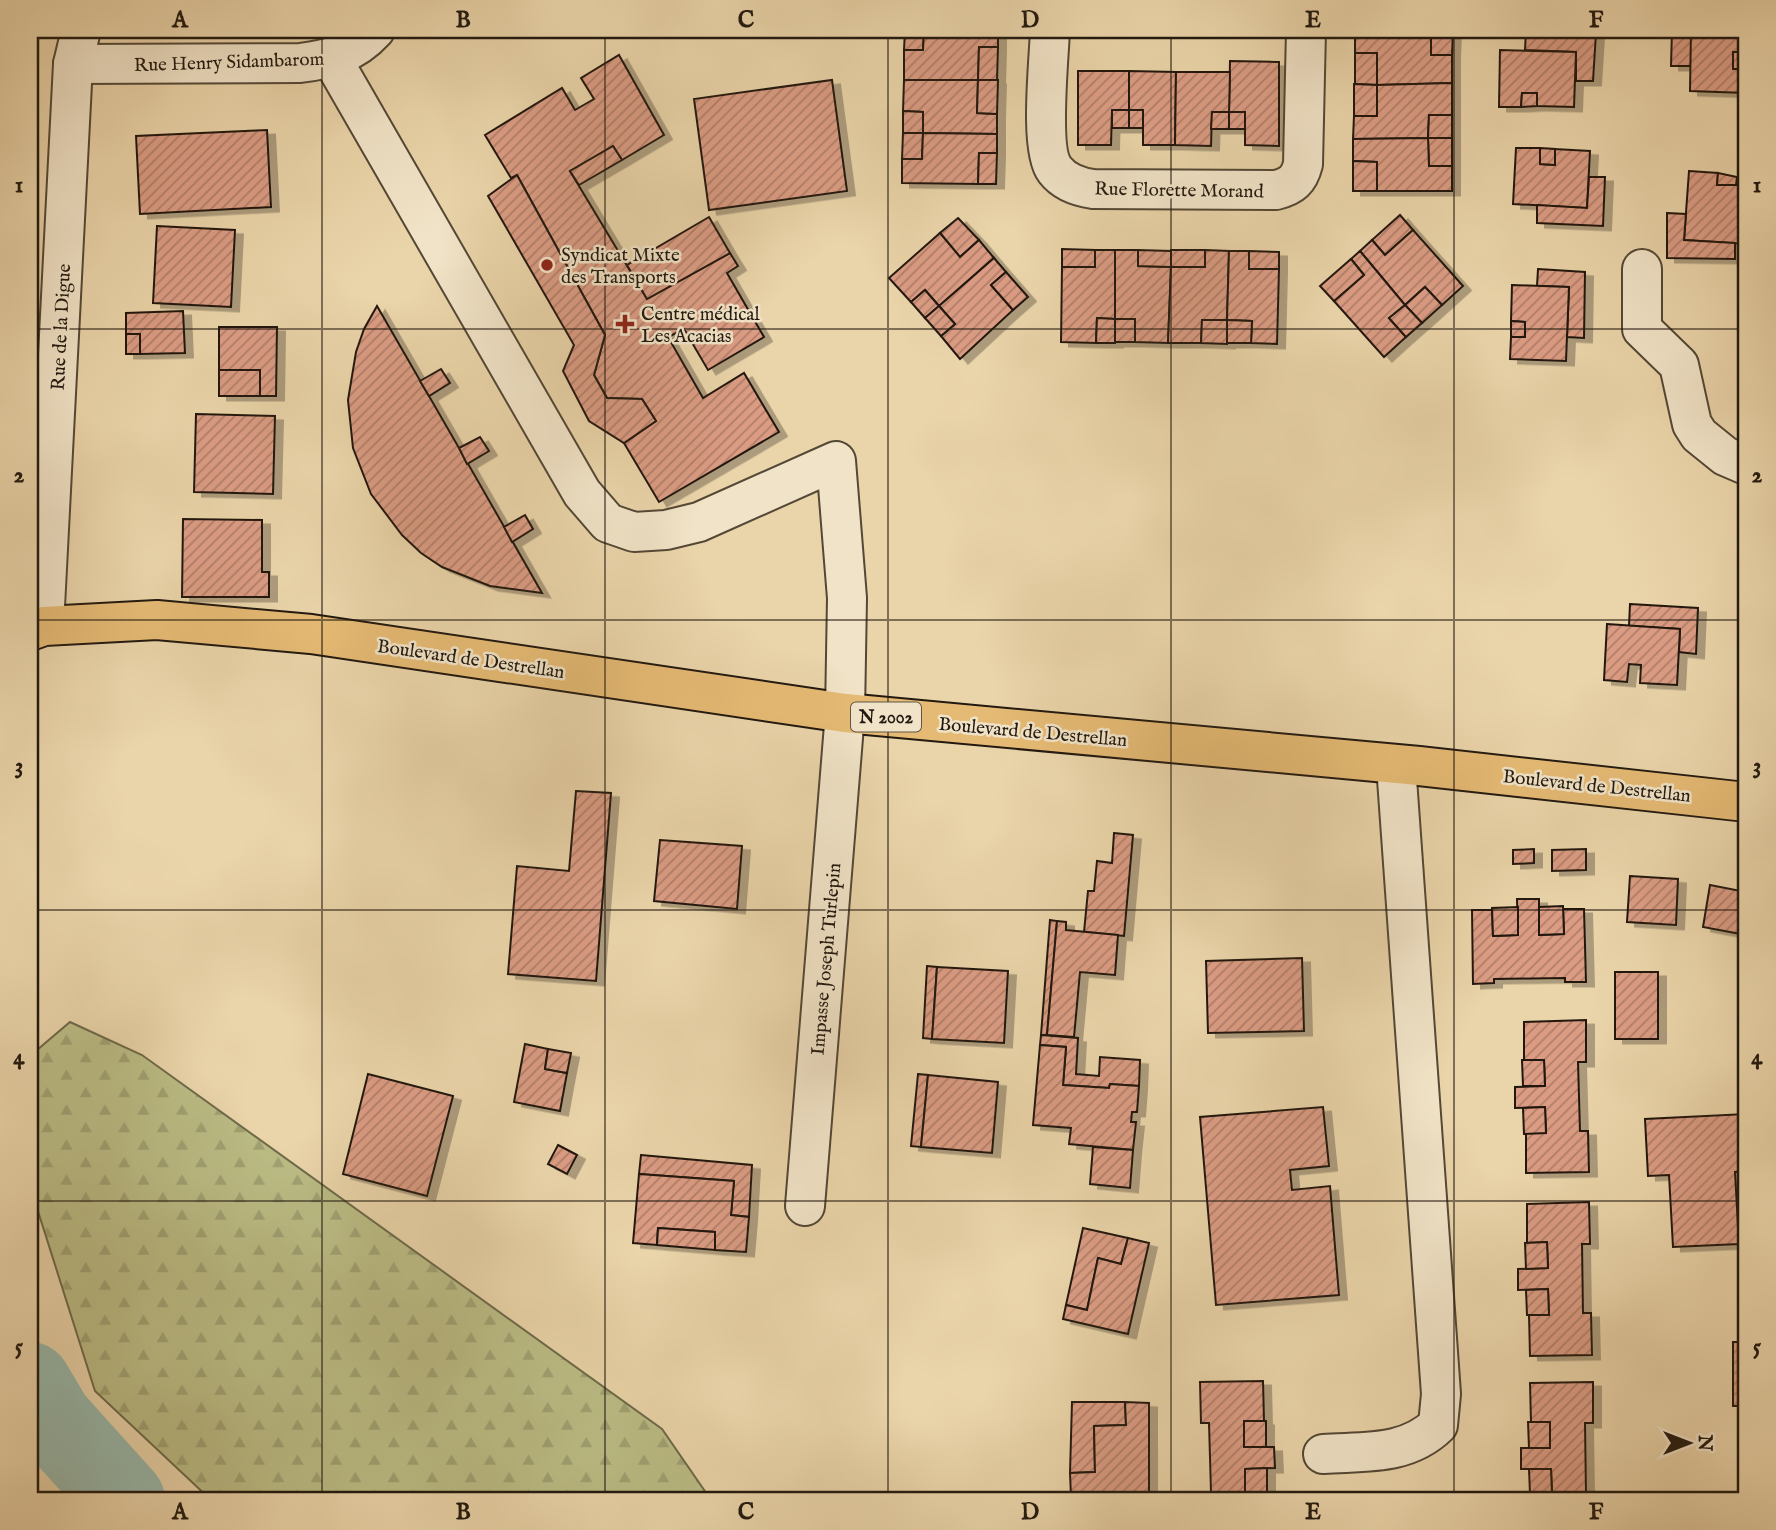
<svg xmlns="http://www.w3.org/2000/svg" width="1776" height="1530" font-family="'IM FELL English',serif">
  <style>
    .forest { fill: url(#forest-firs); stroke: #6e6a4a; stroke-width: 2 }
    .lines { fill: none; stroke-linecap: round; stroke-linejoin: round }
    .river { stroke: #98b8ab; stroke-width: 82 }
    .building { fill: url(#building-hatch); stroke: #221910; stroke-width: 2; filter: url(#shadow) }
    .minor-casing { stroke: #544836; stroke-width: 42 }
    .major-casing { stroke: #221910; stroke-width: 42 }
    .minor { stroke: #f1e3c7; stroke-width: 38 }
    .major { stroke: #e5ba74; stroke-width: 38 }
    .grid { fill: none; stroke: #221910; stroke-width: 2; stroke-opacity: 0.55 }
    .poi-dot { fill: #8f2418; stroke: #f1e3c7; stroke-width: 2.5 }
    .labels { text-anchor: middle; stroke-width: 5; stroke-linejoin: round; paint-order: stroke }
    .shield { fill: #f1e3c7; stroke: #605647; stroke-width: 2 }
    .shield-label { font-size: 18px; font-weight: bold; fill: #221910 }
    .street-label { font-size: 19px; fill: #221910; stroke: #f1e3c7 }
    .poi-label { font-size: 19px; fill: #221910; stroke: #f1e3c7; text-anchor: start }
    .neatline { fill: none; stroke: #221910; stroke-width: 2.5 }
    .grid-label { font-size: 23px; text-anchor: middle; font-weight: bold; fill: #221910 }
  </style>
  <defs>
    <pattern id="forest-firs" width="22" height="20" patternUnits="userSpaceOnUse" patternTransform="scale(1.75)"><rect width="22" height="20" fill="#bbbc85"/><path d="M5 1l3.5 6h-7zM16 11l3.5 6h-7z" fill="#a0a172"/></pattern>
    <pattern id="building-hatch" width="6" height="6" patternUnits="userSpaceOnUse" patternTransform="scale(1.75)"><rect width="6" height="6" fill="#db9c83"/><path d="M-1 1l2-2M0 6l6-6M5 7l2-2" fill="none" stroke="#b17e6a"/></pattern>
    <filter id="shadow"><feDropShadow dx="8" dy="4.5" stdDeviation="0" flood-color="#0004"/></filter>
  </defs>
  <rect width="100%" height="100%" fill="#ead4a9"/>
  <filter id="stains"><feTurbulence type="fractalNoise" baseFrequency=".00286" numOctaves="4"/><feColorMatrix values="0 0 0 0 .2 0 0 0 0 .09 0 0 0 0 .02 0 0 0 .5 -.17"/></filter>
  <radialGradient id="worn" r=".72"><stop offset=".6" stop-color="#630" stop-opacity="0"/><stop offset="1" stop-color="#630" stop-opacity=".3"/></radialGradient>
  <polygon class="forest" points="70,1022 142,1055 662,1429 711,1500 211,1500 95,1391 30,1186 30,1056"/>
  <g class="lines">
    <polyline class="river" points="30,1383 52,1420 124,1500"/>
  </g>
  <g class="building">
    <polygon points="905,30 924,30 923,50 904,50"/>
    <polygon points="924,30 998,30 998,47 979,47 978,80 904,80 904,50 923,50"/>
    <polygon points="1355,30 1431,30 1431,55 1452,55 1452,83 1377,85 1377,53 1355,53"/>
    <polygon points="1431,30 1453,30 1452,55 1431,55"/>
    <polygon points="1526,30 1596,33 1593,81 1576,81 1576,52 1525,50"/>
    <polygon points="1672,30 1691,30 1691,66 1671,66"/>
    <polygon points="1691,30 1746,30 1746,52 1733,52 1733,69 1746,69 1746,93 1690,91"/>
    <polygon points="979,47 998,47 997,80 978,80"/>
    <polygon points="1500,50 1576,52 1574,107 1537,106 1537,93 1522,93 1521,107 1499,107"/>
    <rect x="1733" y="52" width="13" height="17"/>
    <polygon points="1355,53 1377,53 1377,85 1355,84"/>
    <polygon points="619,55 664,135 622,160 613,146 570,171 647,299 730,253 738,266 727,273 764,337 708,370 684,329 668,337 703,398 744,373 779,432 659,502 624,443 656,421 642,399 607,398 594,375 605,335 517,175 511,178 485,135 562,88 575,110 594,99 581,78"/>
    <polygon points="1230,61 1279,62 1279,146 1245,145 1245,112 1229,112"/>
    <polygon points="1078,71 1129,71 1129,110 1112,110 1111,145 1078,145"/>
    <polygon points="1129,71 1176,72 1175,145 1143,145 1143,110 1129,110"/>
    <polygon points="1176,72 1230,72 1229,112 1212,112 1211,146 1175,145"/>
    <polygon points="832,80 847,191 709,210 694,99"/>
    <polygon points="904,80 978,80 977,113 997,114 997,134 923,133 923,112 903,111"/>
    <polygon points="978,80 998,80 997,114 977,113"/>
    <polygon points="1452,83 1452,115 1429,115 1428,138 1353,139 1354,116 1377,116 1377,85"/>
    <polygon points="1354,84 1377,85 1377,116 1354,116"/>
    <polygon points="1522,93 1537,93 1537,106 1521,107"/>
    <rect x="1112" y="110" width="17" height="18"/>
    <rect x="1129" y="110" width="14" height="18"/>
    <polygon points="903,111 923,112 923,133 903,133"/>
    <polygon points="1212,112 1229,112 1229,129 1211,129"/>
    <rect x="1229" y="112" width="16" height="17"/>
    <polygon points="1429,115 1452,115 1452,138 1428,138"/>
    <polygon points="267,130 271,207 140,214 136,136"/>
    <polygon points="903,133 923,133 922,159 902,159"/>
    <polygon points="923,133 997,134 997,153 979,153 978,184 902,183 902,159 922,159"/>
    <polygon points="1428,138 1452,138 1452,166 1429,166"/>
    <polygon points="1428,138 1429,166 1452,166 1452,191 1377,191 1377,162 1353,161 1353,139"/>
    <polygon points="613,146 622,160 579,185 570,171"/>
    <polygon points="1516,148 1540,148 1540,164 1555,165 1555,149 1590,151 1587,208 1513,204"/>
    <polygon points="1540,148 1555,149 1555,165 1540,164"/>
    <polygon points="979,153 997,153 996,184 978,184"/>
    <polygon points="1353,161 1377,162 1377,191 1353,191"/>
    <polygon points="1689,171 1718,173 1717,185 1736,185 1737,177 1746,177 1746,244 1684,240"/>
    <polygon points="1718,173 1737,177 1736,185 1717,185"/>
    <polygon points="517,175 605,335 594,375 607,398 642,399 656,421 624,443 589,421 563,371 574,345 488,196"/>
    <polygon points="1589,177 1605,177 1603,226 1537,223 1537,205 1587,208"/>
    <polygon points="1667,213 1686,214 1684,240 1735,243 1735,259 1667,258"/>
    <polygon points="1400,215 1413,230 1385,255 1372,240"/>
    <polygon points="709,217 730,253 647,299 627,265"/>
    <polygon points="958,218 979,240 960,257 940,233"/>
    <polygon points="157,226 235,230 231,307 153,303"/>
    <polygon points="1413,230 1463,286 1442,305 1425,287 1405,305 1360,251 1372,240 1385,255"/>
    <polygon points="940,233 960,257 979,240 994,258 939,306 925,290 911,302 889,278"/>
    <polygon points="1062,249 1095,250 1095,267 1062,267"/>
    <polygon points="1095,250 1115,250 1115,319 1097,318 1096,343 1061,342 1062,267 1095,267"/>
    <polygon points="1115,250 1138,250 1138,266 1171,267 1168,343 1135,342 1135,319 1115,319"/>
    <polygon points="1138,250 1171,251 1171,267 1138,266"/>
    <rect x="1171" y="250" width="34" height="17"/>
    <polygon points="1205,250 1229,251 1227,320 1202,320 1201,343 1168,343 1171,267 1205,267"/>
    <polygon points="1229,251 1249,251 1249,269 1279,269 1277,344 1251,343 1252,321 1227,320"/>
    <polygon points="1249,251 1279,252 1279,269 1249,269"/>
    <polygon points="1360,251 1405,305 1389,318 1406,337 1384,357 1334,301 1364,275 1351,259"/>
    <polygon points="994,258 1006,272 991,285 1013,310 960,359 941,336 955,324 939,306"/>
    <polygon points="1351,259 1364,275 1334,301 1320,286"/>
    <polygon points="1538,269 1585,272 1584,338 1567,337 1569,287 1537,286"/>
    <polygon points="1006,272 1028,297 1013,310 991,285"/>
    <polygon points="1512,285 1569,287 1566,361 1510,359 1511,337 1525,337 1525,322 1511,321"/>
    <polygon points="1425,287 1442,305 1422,323 1405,305"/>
    <polygon points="925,290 939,306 925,318 911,302"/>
    <polygon points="1405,305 1422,323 1406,337 1389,318"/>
    <polygon points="377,306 459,448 542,593 490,586 442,567 421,553 402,535 371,494 353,448 348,400 356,352 364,329"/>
    <polygon points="939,306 955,324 941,336 925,318"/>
    <polygon points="183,311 185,353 140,354 140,334 126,334 126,313"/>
    <polygon points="1097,318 1115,319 1115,343 1096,343"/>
    <rect x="1115" y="319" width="20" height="23"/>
    <polygon points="1202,320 1227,320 1227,344 1201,343"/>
    <polygon points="1227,320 1252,321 1251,343 1227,343"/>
    <polygon points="1511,321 1525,322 1525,337 1511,337"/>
    <polygon points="219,327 277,327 276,396 260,396 260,370 219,370"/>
    <rect x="126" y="334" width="14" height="20"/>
    <polygon points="441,369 450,383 429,396 420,381"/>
    <rect x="219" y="370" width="41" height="26"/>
    <polygon points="196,414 275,416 273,494 194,492"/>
    <polygon points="480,437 489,451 467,464 459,448"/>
    <polygon points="525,515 533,529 512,542 504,527"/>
    <polygon points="183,519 262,520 262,572 269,572 269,597 182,597"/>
    <polygon points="1630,604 1698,608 1696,654 1679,652 1680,629 1629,626"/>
    <polygon points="1607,624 1680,629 1677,685 1640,683 1641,665 1629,664 1627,682 1604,680"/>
    <polygon points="576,791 611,793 596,981 508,974 517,866 569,871"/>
    <polygon points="1114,833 1133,835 1124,936 1084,932 1088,891 1094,891 1097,861 1112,863"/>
    <polygon points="660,840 742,846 737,909 654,901"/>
    <polygon points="1534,849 1534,863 1513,864 1513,850"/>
    <polygon points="1586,849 1586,870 1552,871 1552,850"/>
    <polygon points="1630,876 1678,879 1676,925 1627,922"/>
    <polygon points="1710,885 1746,892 1746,935 1703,927"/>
    <polygon points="1517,899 1539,899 1539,935 1564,934 1563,909 1584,909 1586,982 1565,982 1565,978 1494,979 1494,983 1473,984 1472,910 1492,910 1493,936 1518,935"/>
    <polygon points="1563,906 1564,934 1539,935 1539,907"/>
    <polygon points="1518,907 1518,935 1493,936 1492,908"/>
    <polygon points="1050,920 1057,921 1047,1035 1041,1035"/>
    <polygon points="1057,921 1066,922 1066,930 1118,935 1115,975 1080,972 1074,1037 1047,1035"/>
    <polygon points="1302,958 1304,1031 1208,1033 1206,961"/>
    <polygon points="927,966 937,967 932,1039 923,1038"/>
    <polygon points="937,967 1008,971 1004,1043 932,1039"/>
    <rect x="1615" y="972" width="43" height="67"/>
    <polygon points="1586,1020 1586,1062 1578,1062 1580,1131 1588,1131 1589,1172 1526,1173 1526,1133 1546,1133 1545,1107 1515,1108 1515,1087 1545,1086 1544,1060 1524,1060 1524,1022"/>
    <polygon points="1041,1035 1078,1038 1076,1074 1099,1076 1100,1057 1140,1060 1139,1086 1110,1084 1109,1088 1063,1085 1066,1047 1040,1045"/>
    <polygon points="525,1044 548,1049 545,1069 567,1073 560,1111 514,1102"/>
    <polygon points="1040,1045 1066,1047 1063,1085 1109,1088 1110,1084 1139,1086 1137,1112 1132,1112 1131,1122 1136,1122 1133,1150 1069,1144 1071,1128 1033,1125"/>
    <polygon points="548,1049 571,1053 567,1073 545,1069"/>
    <polygon points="1522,1060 1544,1060 1545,1086 1523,1086"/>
    <polygon points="368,1074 453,1096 427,1196 343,1174"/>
    <polygon points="918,1074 928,1075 921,1147 911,1146"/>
    <polygon points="928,1075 998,1082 992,1153 921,1147"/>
    <polygon points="1323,1107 1329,1166 1290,1170 1292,1190 1330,1186 1339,1295 1216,1305 1200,1117"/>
    <polygon points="1545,1107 1546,1133 1524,1134 1523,1108"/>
    <polygon points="1746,1114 1746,1171 1735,1172 1739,1244 1673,1247 1669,1175 1648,1176 1645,1119"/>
    <polygon points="558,1145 577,1155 567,1174 548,1164"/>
    <polygon points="1093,1147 1133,1150 1130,1188 1090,1184"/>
    <polygon points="641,1155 752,1165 749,1217 731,1215 734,1181 639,1174"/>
    <polygon points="639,1174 734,1181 731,1215 749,1217 746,1252 715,1250 715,1232 658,1228 657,1245 633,1243"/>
    <polygon points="1589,1202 1590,1244 1582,1244 1583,1313 1591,1313 1592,1355 1530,1356 1529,1315 1549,1315 1548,1289 1518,1290 1518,1269 1548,1268 1547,1242 1527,1243 1527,1204"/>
    <polygon points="658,1228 715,1232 715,1250 657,1245"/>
    <polygon points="1083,1228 1128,1238 1121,1264 1098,1258 1087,1310 1066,1305"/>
    <polygon points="1128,1238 1149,1243 1128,1334 1063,1319 1066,1305 1087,1310 1098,1258 1121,1264"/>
    <polygon points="1547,1242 1548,1268 1526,1269 1525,1243"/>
    <polygon points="1548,1289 1549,1315 1527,1315 1526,1290"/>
    <rect x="1733" y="1342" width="13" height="64"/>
    <polygon points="1263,1381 1264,1421 1244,1421 1244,1447 1274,1447 1275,1468 1245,1469 1245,1494 1265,1494 1265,1500 1203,1500 1202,1493 1211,1492 1209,1423 1201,1423 1200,1382"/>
    <polygon points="1593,1382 1593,1423 1585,1423 1586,1493 1594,1492 1594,1500 1532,1500 1532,1494 1552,1494 1551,1469 1521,1469 1521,1448 1550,1448 1550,1422 1531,1422 1530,1383"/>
    <polygon points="1072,1402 1125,1402 1126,1425 1094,1426 1095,1472 1070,1473"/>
    <polygon points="1125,1402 1149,1403 1149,1496 1071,1497 1070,1473 1095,1472 1094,1426 1126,1425"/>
    <rect x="1244" y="1421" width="22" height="26"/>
    <polygon points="1528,1422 1550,1422 1550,1448 1529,1448"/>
    <polygon points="1267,1468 1267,1494 1245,1494 1245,1469"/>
    <polygon points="1529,1469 1551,1469 1552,1494 1530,1494"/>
  </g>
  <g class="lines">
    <g class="minor-casing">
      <g id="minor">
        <path d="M1050,30c-1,29 -11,120 5,140 10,13 24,17 38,19l183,1c16,-4 23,-10 27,-26l3,-134"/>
        <polyline points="332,59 582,493 608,523 634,532 666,530 699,522 836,461 847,598 845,713 805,1206"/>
        <path d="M73,64l227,-1c31,-4 53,-9 75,-33"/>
        <polyline points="1642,269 1642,329 1679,365 1692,424 1699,435 1725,456 1746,465"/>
        <polyline points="44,626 73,64 81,30"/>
        <path d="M1323,1454c42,-3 83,2 115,-29l3,-31 -45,-629"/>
      </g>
    </g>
    <g class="major-casing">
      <polyline id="major" points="30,631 44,626 157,620 311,634 845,713 1419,766 1746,802"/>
    </g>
    <use href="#minor" class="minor"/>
    <use href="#major" class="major"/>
  </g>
  <path class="grid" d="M322,30v1470M605,30v1470M888,30v1470M1171,30v1470M1454,30v1470M30,329h1716M30,620h1716M30,910h1716M30,1201h1716"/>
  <g class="poi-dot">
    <circle cx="547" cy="265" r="7"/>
    <path d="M621.5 313.5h7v7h7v7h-7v7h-7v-7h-7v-7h7z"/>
  </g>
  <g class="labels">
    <rect class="shield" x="851" y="702.5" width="70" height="29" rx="5"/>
    <g class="shield-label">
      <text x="886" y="723">N 2002</text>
    </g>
    <g class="street-label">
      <text transform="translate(229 61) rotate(-2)" y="7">Rue Henry Sidambarom</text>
      <text transform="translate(1179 189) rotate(1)" y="7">Rue Florette Morand</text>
      <text transform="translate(60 327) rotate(-87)" y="7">Rue de la Digue</text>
      <text transform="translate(471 658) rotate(8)" y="7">Boulevard de Destrellan</text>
      <text transform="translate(1033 731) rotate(5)" y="7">Boulevard de Destrellan</text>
      <text transform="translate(1597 785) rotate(6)" y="7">Boulevard de Destrellan</text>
      <text transform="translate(825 959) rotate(-85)" y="7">Impasse Joseph Turlepin</text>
    </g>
    <g class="poi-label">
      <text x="561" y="261">Syndicat Mixte<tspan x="561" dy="22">des Transports</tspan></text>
      <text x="641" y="320">Centre médical<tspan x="641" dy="22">Les Acacias</tspan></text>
    </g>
  </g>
  <rect width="1776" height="1530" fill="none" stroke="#ead4a9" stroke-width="77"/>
  <g transform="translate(1689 1443) rotate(90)" stroke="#f1e3c7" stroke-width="5" paint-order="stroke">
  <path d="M0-5L12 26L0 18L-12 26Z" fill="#221910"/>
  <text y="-10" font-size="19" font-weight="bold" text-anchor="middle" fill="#221910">N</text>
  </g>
  <rect x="38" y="38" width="1700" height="1454" class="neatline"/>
  <g class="grid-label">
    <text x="180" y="27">A</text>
    <text x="463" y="27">B</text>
    <text x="746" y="27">C</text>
    <text x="1030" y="27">D</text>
    <text x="1313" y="27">E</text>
    <text x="1596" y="27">F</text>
    <text x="19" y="192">1</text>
    <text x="1757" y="192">1</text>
    <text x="19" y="482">2</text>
    <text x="1757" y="482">2</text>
    <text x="19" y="773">3</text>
    <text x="1757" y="773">3</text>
    <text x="19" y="1064">4</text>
    <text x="1757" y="1064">4</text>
    <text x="19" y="1354">5</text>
    <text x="1757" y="1354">5</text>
    <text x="180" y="1519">A</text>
    <text x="463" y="1519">B</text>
    <text x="746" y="1519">C</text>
    <text x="1030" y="1519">D</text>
    <text x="1313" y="1519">E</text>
    <text x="1596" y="1519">F</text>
  </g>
  <rect width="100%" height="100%" filter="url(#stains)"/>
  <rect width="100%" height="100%" fill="url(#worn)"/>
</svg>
